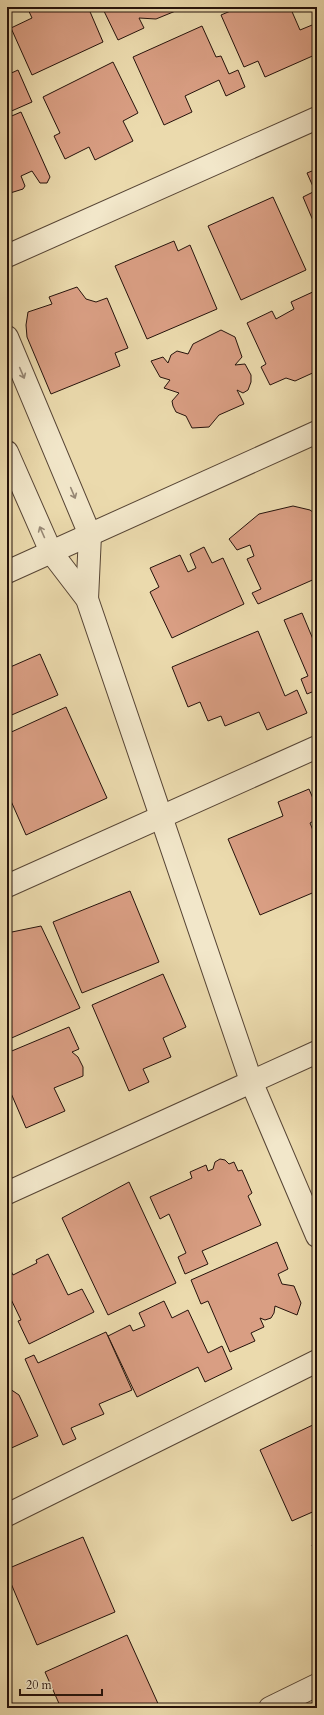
<svg xmlns="http://www.w3.org/2000/svg" width="324" height="1715" font-family="Cardo,serif">
  <style>
    .building { fill: #d99e83; stroke: #25120b }
    .lines { fill: none; stroke-linecap: round; stroke-linejoin: round }
    .minor-casing { stroke: #564434; stroke-width: 24 }
    .minor { stroke: #f2e7ca; stroke-width: 22 }
    .oneway { stroke: #968774 }
  </style>
  <rect width="100%" height="100%" fill="#ebdaad"/>
  <filter id="stains"><feTurbulence type="fractalNoise" baseFrequency=".005" numOctaves="4"/><feColorMatrix values="0 0 0 0 .2 0 0 0 0 .09 0 0 0 0 .02 0 0 0 .5 -.17"/></filter>
  <radialGradient id="worn" r=".72"><stop offset=".6" stop-color="#630" stop-opacity="0"/><stop offset="1" stop-color="#630" stop-opacity=".3"/></radialGradient>
  <g class="building">
    <polygon points="27,7 88,7 103,42 32,75 11,28 32,18"/>
    <polygon points="102,7 181,7 178,10 156,19 139,18 144,28 118,40"/>
    <polygon points="240,7 290,7 300,30 317,23 317,54 265,77 258,61 244,67 221,15"/>
    <polygon points="202,26 216,57 221,56 229,74 238,70 245,87 226,96 219,80 185,96 192,112 164,125 133,57"/>
    <polygon points="113,62 138,113 123,121 133,141 95,160 89,147 65,159 54,136 60,133 43,97"/>
    <polygon points="18,70 32,102 7,113 7,75"/>
    <polygon points="21,112 50,177 47,183 40,183 32,171 21,176 25,186 23,189 7,194 7,118"/>
    <polygon points="317,169 317,230 303,197 315,191 307,173"/>
    <polygon points="273,197 306,270 241,300 208,226"/>
    <polygon points="174,241 178,251 190,245 217,309 147,339 115,266"/>
    <polygon points="77,287 86,299 96,302 107,298 128,348 115,353 120,366 51,394 27,337 26,325 28,312 52,304 49,297"/>
    <polygon points="317,290 317,371 295,381 286,378 270,385 261,367 266,364 247,323 272,311 276,319 294,309 291,302"/>
    <polygon points="221,330 235,337 242,357 235,365 245,364 251,375 251,382 248,390 243,393 237,390 244,404 219,415 209,427 192,428 186,416 176,412 173,406 172,401 179,393 164,388 170,380 160,377 151,361 163,357 168,363 171,355 177,351 188,354 193,344"/>
    <polygon points="293,506 310,510 317,515 317,578 258,604 252,593 261,589 247,559 254,556 250,545 237,550 229,539 259,514"/>
    <polygon points="204,547 212,563 223,558 244,604 172,638 150,592 159,587 150,568 180,555 188,572 196,568 190,554"/>
    <polygon points="302,613 315,644 317,643 317,690 307,694 301,679 308,676 284,620"/>
    <polygon points="258,631 285,696 297,690 307,713 267,730 259,712 225,726 221,716 208,721 200,702 188,707 172,667"/>
    <polygon points="40,654 58,695 7,717 7,665 8,668"/>
    <polygon points="66,707 107,798 26,835 7,792 7,734"/>
    <polygon points="309,789 317,808 317,819 310,823 317,840 317,891 260,915 228,839 283,816 278,802"/>
    <polygon points="130,891 159,962 82,993 53,922"/>
    <polygon points="41,926 80,1008 7,1040 7,933"/>
    <polygon points="163,974 186,1027 163,1038 171,1057 143,1069 149,1082 129,1091 92,1005"/>
    <polygon points="69,1027 79,1049 72,1052 78,1057 83,1067 83,1076 54,1088 65,1111 26,1128 7,1084 7,1053"/>
    <polygon points="220,1159 225,1160 229,1164 234,1162 238,1171 242,1170 252,1193 248,1196 261,1225 202,1251 208,1264 185,1274 178,1257 186,1253 169,1214 160,1219 150,1197 192,1178 190,1172 206,1165 208,1171 213,1169 215,1162"/>
    <polygon points="129,1182 176,1283 108,1315 62,1218"/>
    <polygon points="277,1242 288,1269 278,1274 282,1284 294,1286 301,1303 297,1315 275,1306 274,1313 271,1318 265,1320 260,1318 264,1327 251,1333 255,1341 230,1352 208,1301 201,1304 191,1280"/>
    <polygon points="48,1254 68,1295 82,1289 94,1312 29,1344 18,1321 21,1320 7,1291 7,1266 8,1265 13,1275 37,1263 36,1260"/>
    <polygon points="164,1301 172,1318 188,1310 208,1353 222,1346 232,1369 205,1382 198,1367 137,1397 108,1336 130,1325 133,1331 145,1326 139,1313"/>
    <polygon points="106,1332 132,1390 99,1404 104,1414 71,1428 76,1439 63,1445 25,1359 34,1355 38,1363"/>
    <polygon points="7,1387 19,1395 38,1436 7,1450"/>
    <polygon points="317,1423 317,1510 292,1521 260,1450"/>
    <polygon points="83,1537 115,1612 37,1645 7,1574 7,1569"/>
    <polygon points="317,1543 317,1556 312,1545"/>
    <polygon points="127,1635 160,1708 61,1708 45,1672"/>
  </g>
  <g class="lines">
    <g class="minor-casing">
      <g id="minor">
        <polyline points="7,256 317,118"/>
        <polyline points="7,337 90,535 87,599"/>
        <polyline points="7,452 51,552 87,599 251,1081 317,1236"/>
        <polyline points="7,572 317,432"/>
        <polyline points="7,886 317,747"/>
        <polyline points="7,1193 317,1052"/>
        <polyline points="7,1515 317,1361"/>
        <polyline points="270,1708 317,1685"/>
      </g>
    </g>
    <use href="#minor" class="minor"/>
  </g>
  <defs><path id="oneway-shaft" d="M-6 0H5M1.5-3L5.5 0L1.5 3" fill="none" stroke-width="1.6" stroke-linecap="round" stroke-linejoin="round"/></defs>
  <g class="oneway">
    <use href="#oneway-shaft" transform="translate(22 373) rotate(67)"/>
    <use href="#oneway-shaft" transform="translate(73 493) rotate(67)"/>
    <use href="#oneway-shaft" transform="translate(42 532) rotate(-114)"/>
  </g>
  <rect width="324" height="1715" fill="none" stroke="#ebdaad" stroke-width="24"/>
  <rect x="8" y="8" width="308" height="1699" fill="none" stroke="#25120b" stroke-width="2"/>
  <rect x="12" y="12" width="300" height="1691" fill="none" stroke="#25120b"/>
  <path d="M20 1689v6h82v-6" fill="none" stroke="#25120b" stroke-width="2"/>
  <text x="26" y="1689" font-size="12" fill="#25120b" stroke="#f2e7ca" stroke-width="3" paint-order="stroke">20 m</text>
  <rect width="100%" height="100%" filter="url(#stains)"/>
  <rect width="100%" height="100%" fill="url(#worn)"/>
</svg>
